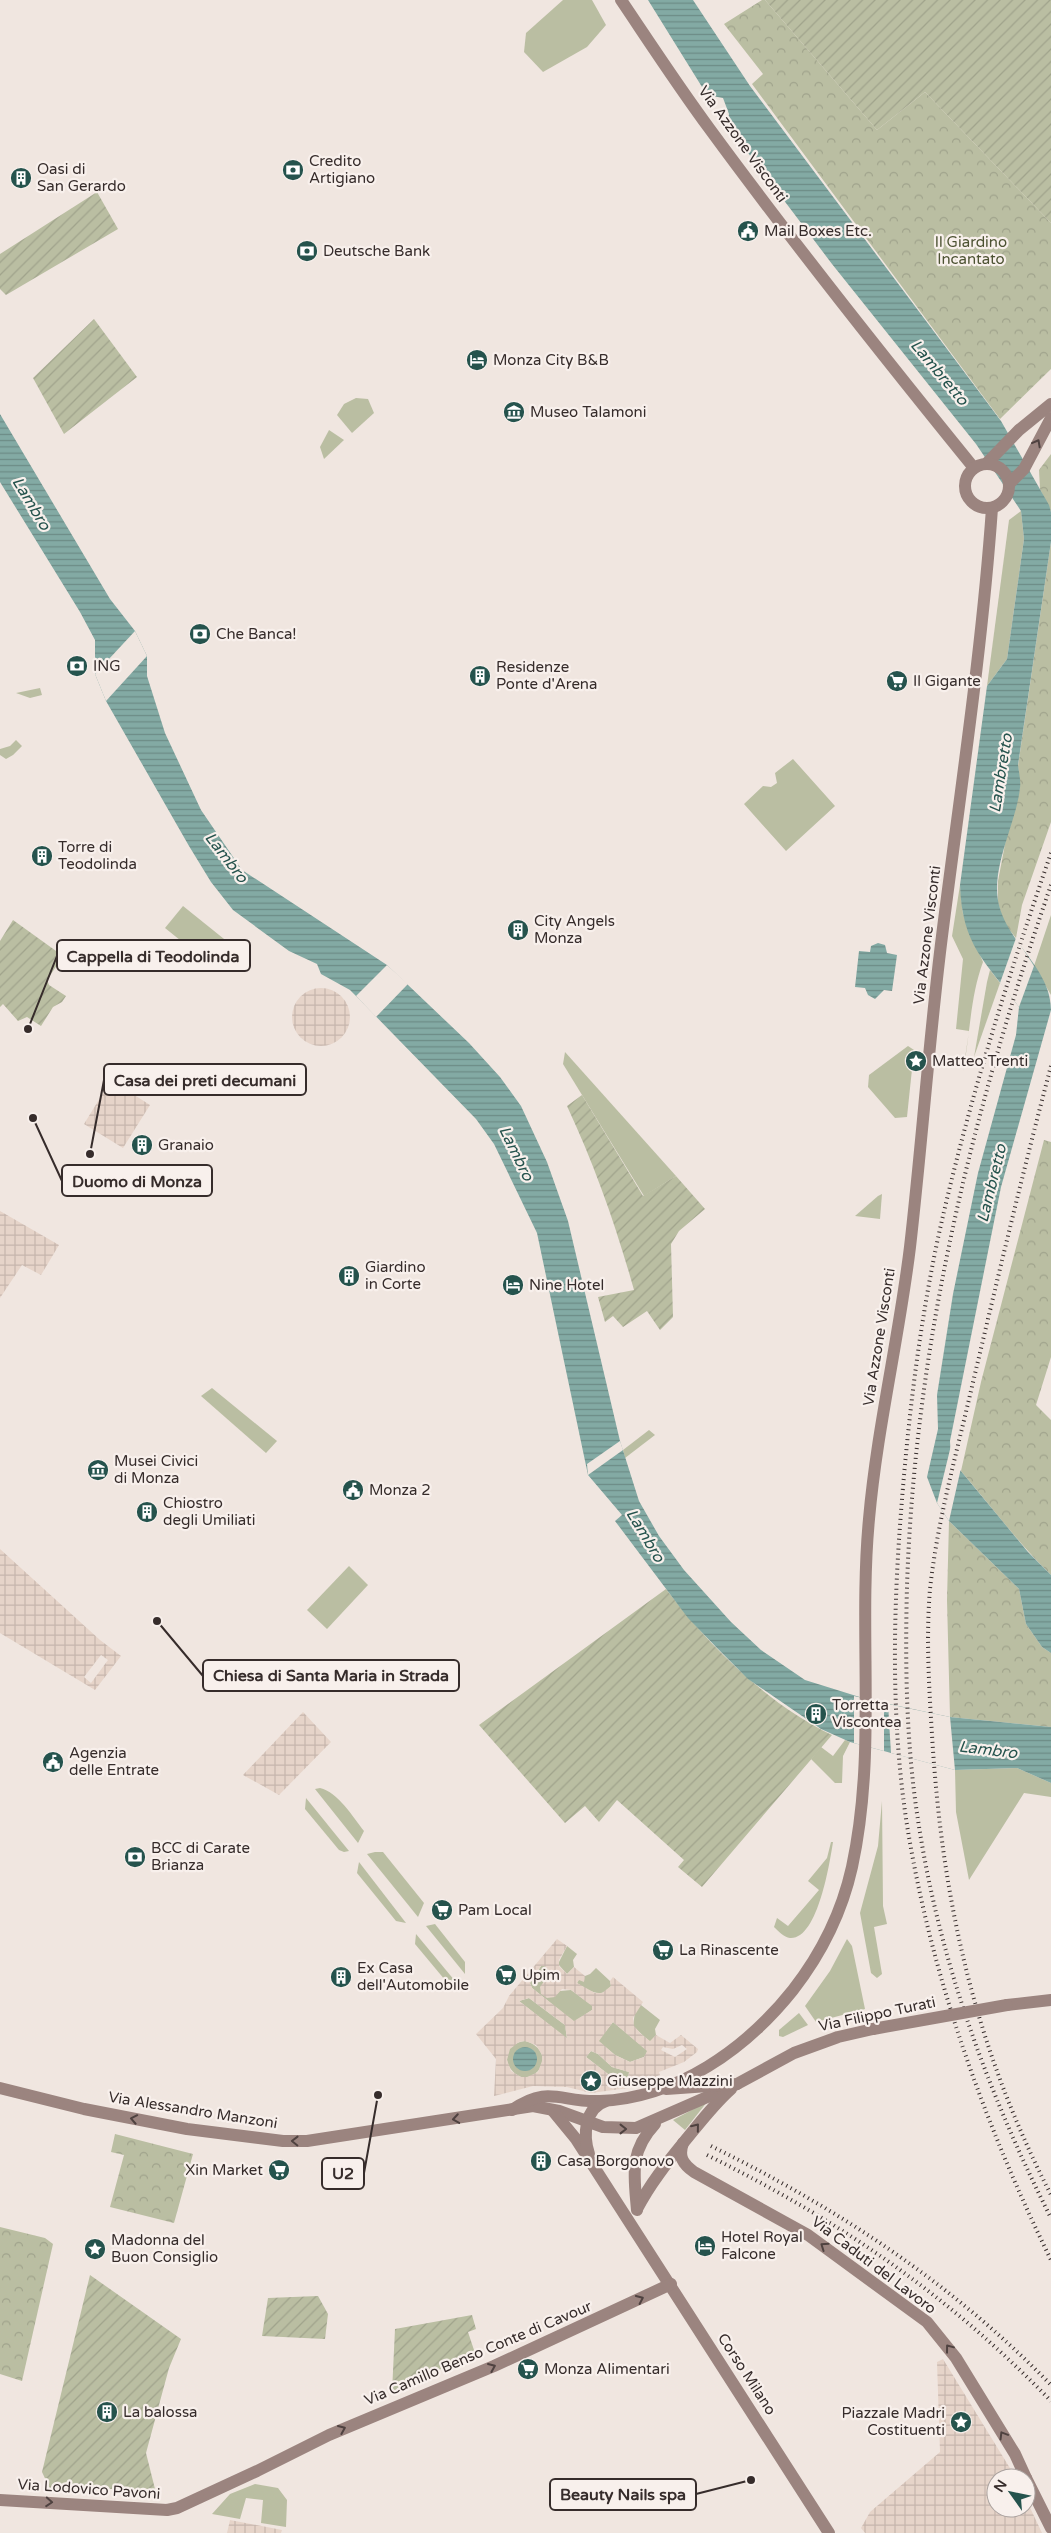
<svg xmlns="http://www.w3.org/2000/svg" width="1051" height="2533" font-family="'Varela Round',sans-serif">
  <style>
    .grass { fill: #babea2 }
    .forest { fill: url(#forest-crowns) }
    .garden { fill: url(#garden-furrows) }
    .plaza { fill: url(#plaza-grid); fill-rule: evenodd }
    .water { fill: url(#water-rules) }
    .pier { fill: #f0e6e0 }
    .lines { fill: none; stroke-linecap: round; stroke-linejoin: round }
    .secondary { stroke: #9b847f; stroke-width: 12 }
    .rail { stroke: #362c2b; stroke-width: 4; stroke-dasharray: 1 4; stroke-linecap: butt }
    .secondary-bridge { stroke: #9b847f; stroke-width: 12 }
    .oneway { stroke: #4f4240 }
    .labels { text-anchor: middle; stroke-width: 4.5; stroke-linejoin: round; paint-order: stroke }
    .street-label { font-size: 15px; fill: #362c2b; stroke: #f8f0ec }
    .poi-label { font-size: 15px; fill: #362c2b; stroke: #f8f0ec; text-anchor: start }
    .park-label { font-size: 15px; fill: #4c5232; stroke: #f8f0ec }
    .water-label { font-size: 16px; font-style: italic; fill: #25534d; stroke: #f8f0ec }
    .leader { fill: none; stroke: #362c2b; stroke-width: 2 }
    .callout-dot { fill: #362c2b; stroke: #f8f0ec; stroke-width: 2 }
    .callout { fill: #f8f0ec; stroke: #362c2b; stroke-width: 2 }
    .callout-label { font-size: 16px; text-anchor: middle; font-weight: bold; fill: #362c2b }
  </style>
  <defs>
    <pattern id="forest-crowns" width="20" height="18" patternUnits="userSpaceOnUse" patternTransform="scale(1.25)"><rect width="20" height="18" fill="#babea2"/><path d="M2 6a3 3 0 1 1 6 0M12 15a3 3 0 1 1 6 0" fill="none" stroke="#a0a38c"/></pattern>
    <pattern id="garden-furrows" width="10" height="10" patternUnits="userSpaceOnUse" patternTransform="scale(1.25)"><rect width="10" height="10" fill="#babea2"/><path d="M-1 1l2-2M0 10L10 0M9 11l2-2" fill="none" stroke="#a0a38c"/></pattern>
    <pattern id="plaza-grid" width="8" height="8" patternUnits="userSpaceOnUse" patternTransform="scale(1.25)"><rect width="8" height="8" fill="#e6d4c9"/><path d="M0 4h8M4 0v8" fill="none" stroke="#c6b6ad"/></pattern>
    <pattern id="water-rules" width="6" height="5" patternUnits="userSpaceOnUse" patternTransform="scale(1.25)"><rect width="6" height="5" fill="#83aaa4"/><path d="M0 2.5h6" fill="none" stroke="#6c8b86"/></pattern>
  </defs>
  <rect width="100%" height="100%" fill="#f0e6e0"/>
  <g class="grass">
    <polygon points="563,0 592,0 606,25 587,47 543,72 524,52 526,33"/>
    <polygon points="356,398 368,399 374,413 352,433 337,415 344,404"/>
    <polygon points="329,430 344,440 324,459 320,447"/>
    <polygon points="1021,511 1024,539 1007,659 987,686 1009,520"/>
    <polygon points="40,688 42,695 30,698 16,693"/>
    <polygon points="16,740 22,746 13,755 6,759 0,755 0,749 10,746"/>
    <polygon points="793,759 835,806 786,851 744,804 763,786 771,787 777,783 775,773"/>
    <path d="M960,885l3,29 20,48c-13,35 -13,74 -20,110l6,-41 -13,-2 7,-70 -11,-23z"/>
    <polygon points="183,906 234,947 216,969 165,928"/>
    <polygon points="1051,915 1051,995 1034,966"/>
    <polygon points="990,970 1000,983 974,1057 987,982"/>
    <polygon points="908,1046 914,1050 907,1117 895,1118 868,1087 869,1075"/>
    <polygon points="565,1052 676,1176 644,1196 563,1064"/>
    <polygon points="882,1194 880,1219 855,1216 878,1196"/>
    <polygon points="212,1388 277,1441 266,1453 201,1396"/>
    <polygon points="649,1430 655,1435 625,1458 623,1450"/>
    <polygon points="349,1566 368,1585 327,1629 307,1610"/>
    <polygon points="845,1740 850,1742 843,1756 842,1783 835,1783 811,1759 821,1747 833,1756"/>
    <polygon points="1017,1768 1051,1783 1051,1797 1024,1793 969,1880 956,1812 955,1770"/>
    <path d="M320,1788c18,4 33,29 44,43l-6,12 -43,-54z"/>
    <polygon points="306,1798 349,1851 344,1852 339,1850 305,1809"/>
    <polygon points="882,1801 883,1906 887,1924 874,1927 882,1974 877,1978 871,1973 860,1913 878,1846"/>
    <path d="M831,1842h2c-3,19 -15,98 -43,96 -6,-1 -12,-7 -16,-11l3,-9 11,8 31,-36 -11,-9 19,-23z"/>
    <polygon points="375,1852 383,1852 424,1903 418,1917 367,1854"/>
    <polygon points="359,1862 406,1923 396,1921 357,1873"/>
    <polygon points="435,1924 465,1962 465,1974 426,1926"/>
    <polygon points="416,1934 455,1981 445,1980 415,1944"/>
    <polygon points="847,1939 852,1946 865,2009 816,2022 805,2006 830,1971"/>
    <polygon points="567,1946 577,1954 573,1960 574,1967 567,1974 558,1964"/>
    <polygon points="541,1966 545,1966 560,1991 571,1990 593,2006 592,2010 574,2022 532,1988 530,1983"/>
    <path d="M596,1968l14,13 1,5c-10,14 -23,4 -34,-3l2,-4 5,2 1,-5 5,-2z"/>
    <polygon points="529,1998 565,2025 567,2039 519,2001"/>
    <polygon points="641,2005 660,2020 655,2029 656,2035 650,2042 633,2026 635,2012"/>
    <polygon points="799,2013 808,2025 783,2037 779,2036 779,2030"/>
    <polygon points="613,2022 648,2051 644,2057 630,2062 615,2055 598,2041"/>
    <path d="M525,2041c14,3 24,17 13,30 -21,24 -51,-25 -13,-30z"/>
    <polygon points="591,2051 598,2054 612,2067 629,2072 628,2080 608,2074 586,2057"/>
    <polygon points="707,2102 685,2130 673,2120"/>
    <polygon points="255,2484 278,2488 287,2500 286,2527 261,2523 263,2500 246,2498 240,2519 212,2514 230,2494"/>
  </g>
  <g class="forest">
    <polygon points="762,0 765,0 877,130 925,92 1051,223 1051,369 1000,419 752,84 763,74 724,24"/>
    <polygon points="1051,454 1051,512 1040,489 1039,470"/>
    <polygon points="1051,542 1051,822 1022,905 1016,938 1003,922 998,902 998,881 1006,839 1020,788 1018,766"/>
    <path d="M1044,1140l7,2v215l-15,48 15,15v155c-33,-32 -60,-69 -90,-104l20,-89z"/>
    <polygon points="949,1521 1019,1589 1026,1624 1042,1647 1051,1653 1051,1727 950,1717 947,1600"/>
    <polygon points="115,2134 193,2154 174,2223 110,2207 124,2155 111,2152"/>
    <polygon points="0,2227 45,2238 53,2244 22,2381 0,2374"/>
  </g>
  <g class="garden">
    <polygon points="765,0 1051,0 1051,223 925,92 877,130"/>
    <polygon points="97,192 118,229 6,295 0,289 0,254"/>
    <polygon points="94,319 137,377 64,434 33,378"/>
    <polygon points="13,920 63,956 47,980 49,985 66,996 62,1002 53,1007 41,1026 27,1017 18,1021 3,1004 0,1007 0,941"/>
    <path d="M582,1095l61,101 33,-20 29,33 -26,22 -8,13 2,73 -13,13 -13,-19 -24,16 -10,-11 -8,6 -7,-25 36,-7c-18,-64 -39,-124 -67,-184z"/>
    <path d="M666,1589c43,57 101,115 166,146l-130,152 -24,-20 6,-7 -67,-60 -18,22 -14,-16 -20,17 -86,-98z"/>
    <polygon points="90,2275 181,2339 169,2368 146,2453 155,2489 50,2489 42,2472"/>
    <polygon points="318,2296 328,2314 325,2339 262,2336 268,2298"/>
    <polygon points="472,2315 476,2329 468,2332 475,2353 392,2392 395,2329"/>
  </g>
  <g class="plaza">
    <circle cx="321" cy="1017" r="29"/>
    <polygon points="111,1080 150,1105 123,1148 84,1124"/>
    <polygon points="0,1211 59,1245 41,1275 22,1265 0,1298"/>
    <path d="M0,1549l100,91 21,16 -26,34 -95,-57zM101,1655l7,5 -17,23 -7,-6z"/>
    <polygon points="303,1712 331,1742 279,1795 243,1775"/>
    <path d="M557,1939l10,7 -8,14v6l8,8 7,-7 11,9 -1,6 -5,-2 -2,3 18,10h7l9,-7 -1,-5 3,-4 30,25 -10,16 1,8 7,8 9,7 6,-6 14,8 11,-8 17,14 -1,3 -13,10 -25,10 1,3 -10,5 1,3 -15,4 -45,6 -24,-6 -34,-1 -39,10 2,-37 -20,-25 27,-26 6,-12zM541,1966h4l7,12 -7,2 -5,7 1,7 6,4 8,-1 7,-8 9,1 21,16v4l-18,11 -42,-33 -2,-5zM529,1998l36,27 2,13 -48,-37zM613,2022l34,29 -3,6 -14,5 -15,-7 -16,-14zM525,2041l11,4 6,10v6l-4,11 -11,5h-6l-10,-6 -4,-11 3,-11 9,-7zM682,2045l5,4 -12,8 -14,-7 2,-3 10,2zM591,2051l7,3 14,13 17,5 -1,8 -20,-6 -22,-17z"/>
    <polygon points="943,2359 1016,2478 996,2478 996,2508 1026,2508 1026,2499 1042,2533 865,2533 861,2528 870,2512 940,2452 937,2362"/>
    <polygon points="230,2520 282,2530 281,2533 227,2533"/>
  </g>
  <g class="water">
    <path d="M648,0h45l57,86 251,335 48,84 2,7v30l-33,223c1,8 3,16 2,23 -4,36 -30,80 -21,117 9,38 52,64 52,105l-50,177 -51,254 1,18 77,93 23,23v78l-9,-6 -16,-23 -7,-35 -70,-68 -12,-18 -10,-26 11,-48 -1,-34 16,-101 25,-121 38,-138 3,-28c-33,-45 -57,-61 -59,-122l27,-199 20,-27 17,-120 -3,-28 -45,-67 -144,-180 -105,-139 2,-11 -6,-16 -16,-3z"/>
    <polygon points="0,414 110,599 135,631 147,656 147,676 165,733 201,810 242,870 387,965 469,1043 500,1077 521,1106 547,1162 568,1221 620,1441 639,1501 659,1536 684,1570 731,1622 761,1650 805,1680 866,1699 950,1717 1051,1727 1051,1783 1017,1768 955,1770 850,1742 821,1729 748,1679 716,1647 688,1618 615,1521 622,1515 588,1475 537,1233 494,1144 476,1119 356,996 350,990 321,974 317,964 289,951 233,910 211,882 189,846 106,701 95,674 95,640 80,612 0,482"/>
    <polygon points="878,943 885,945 887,953 897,955 892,991 884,990 875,999 868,995 865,988 855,987 859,951 870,952 871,946"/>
    <circle cx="525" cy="2059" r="12"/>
  </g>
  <g class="pier">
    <polygon points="135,631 147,656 106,701 95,674"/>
    <polygon points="1016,938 1034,966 1019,1007 1000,983"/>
    <polygon points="387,965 408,984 376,1017 356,996"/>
    <polygon points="954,1433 953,1458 961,1468 949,1521 937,1503"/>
    <polygon points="620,1441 623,1450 588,1475 587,1464"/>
    <polygon points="854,1696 884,1703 884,1751 854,1743"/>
    <polygon points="888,1704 950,1717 955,1770 891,1753"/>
  </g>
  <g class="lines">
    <g class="secondary">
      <path d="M621,0c29,43 57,86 88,128 85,116 174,228 265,340"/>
      <polyline points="987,463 1019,430 1051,404"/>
      <circle cx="987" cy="486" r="22"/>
      <polyline points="1010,483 1024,469 1051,418"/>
      <polyline points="1007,2005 1051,2000"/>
      <polyline points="0,2088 84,2109 187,2129 283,2141 307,2141 533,2106 559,2111 603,2127 636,2128 737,2084"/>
      <polyline points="666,2089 737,2084 794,2053 838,2037 873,2029"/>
      <path d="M512,2110c37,-26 49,-7 88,-9 77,-3 146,-52 193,-111 28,-36 49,-78 59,-123 25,-115 6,-232 17,-348 8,-91 30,-181 41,-272 12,-104 19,-208 32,-311 18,-143 40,-285 50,-428"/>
      <polyline points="553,2111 576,2139 829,2533"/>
      <path d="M683,2143c-5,14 0,21 11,29l114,63 119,87 29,36 59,96 11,24"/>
      <path d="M589,2154c-6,-18 -5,-46 17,-53"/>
      <path d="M637,2209c13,-25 29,-45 47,-67 15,-18 29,-37 47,-53"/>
      <path d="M637,2210c-3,-36 -8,-58 18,-86"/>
      <polyline points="1026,2478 1051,2528"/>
      <polyline points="0,2500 167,2510 177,2508 257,2471 329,2435 494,2366 671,2284"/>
    </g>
    <g class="rail">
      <path d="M1051,853c-44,127 -84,254 -113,385 -19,90 -30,182 -37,274 -8,104 -10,210 6,313 24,150 77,298 144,435"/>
      <path d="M1051,885c-79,228 -136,458 -144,701 -2,77 -1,157 11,234 21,140 70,273 133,398"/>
      <path d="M1051,1066c-29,109 -55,219 -81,329 -15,64 -33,129 -40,194 -4,48 -1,98 2,146 10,166 43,312 119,460"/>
      <path d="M711,2146c126,62 242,138 340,239"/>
      <path d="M707,2155c133,66 240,139 344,246"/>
    </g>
    <polyline class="secondary-bridge" points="873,2029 1007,2005"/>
  </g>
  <defs><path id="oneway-chevron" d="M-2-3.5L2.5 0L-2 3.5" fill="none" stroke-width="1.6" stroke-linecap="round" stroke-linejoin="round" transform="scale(1.25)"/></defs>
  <g class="oneway">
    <use href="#oneway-chevron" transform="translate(1037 443) rotate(-62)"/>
    <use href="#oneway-chevron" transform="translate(134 2119) rotate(-169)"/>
    <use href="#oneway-chevron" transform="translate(456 2119) rotate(171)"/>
    <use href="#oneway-chevron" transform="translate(696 2127) rotate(-51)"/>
    <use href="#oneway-chevron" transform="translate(623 2129)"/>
    <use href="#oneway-chevron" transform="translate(295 2141) rotate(-179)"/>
    <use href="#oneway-chevron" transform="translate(824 2246) rotate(-145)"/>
    <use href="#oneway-chevron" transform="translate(640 2299) rotate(-25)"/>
    <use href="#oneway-chevron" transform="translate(949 2348) rotate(-127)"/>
    <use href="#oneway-chevron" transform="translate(492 2367) rotate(-23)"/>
    <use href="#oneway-chevron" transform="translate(342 2429) rotate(-23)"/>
    <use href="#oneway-chevron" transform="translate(1003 2435) rotate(-121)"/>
    <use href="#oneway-chevron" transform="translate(49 2502) rotate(4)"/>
  </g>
  <defs>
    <g id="bank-disc" transform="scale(1.125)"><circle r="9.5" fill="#25534d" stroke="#f8f0ec"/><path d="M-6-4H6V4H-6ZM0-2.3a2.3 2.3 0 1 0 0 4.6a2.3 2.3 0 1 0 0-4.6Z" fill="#fff"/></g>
    <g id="building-disc" transform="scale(1.125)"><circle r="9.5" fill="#25534d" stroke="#f8f0ec"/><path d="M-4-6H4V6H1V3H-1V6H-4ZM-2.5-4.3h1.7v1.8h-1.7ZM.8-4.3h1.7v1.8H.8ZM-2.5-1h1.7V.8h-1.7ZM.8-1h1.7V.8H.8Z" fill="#fff"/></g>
    <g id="civic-disc" transform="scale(1.125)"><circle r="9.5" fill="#25534d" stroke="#f8f0ec"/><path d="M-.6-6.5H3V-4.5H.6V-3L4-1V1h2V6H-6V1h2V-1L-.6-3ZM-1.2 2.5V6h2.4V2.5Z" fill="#fff"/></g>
    <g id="hotel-disc" transform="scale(1.125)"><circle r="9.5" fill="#25534d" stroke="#f8f0ec"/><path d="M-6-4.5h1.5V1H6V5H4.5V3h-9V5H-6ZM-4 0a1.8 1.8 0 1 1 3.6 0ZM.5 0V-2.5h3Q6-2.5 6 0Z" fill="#fff"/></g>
    <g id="museum-disc" transform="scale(1.125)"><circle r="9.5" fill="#25534d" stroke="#f8f0ec"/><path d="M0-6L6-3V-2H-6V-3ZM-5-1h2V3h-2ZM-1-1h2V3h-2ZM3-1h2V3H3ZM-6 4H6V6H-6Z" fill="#fff"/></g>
    <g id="supermarket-disc" transform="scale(1.125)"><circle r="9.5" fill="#25534d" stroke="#f8f0ec"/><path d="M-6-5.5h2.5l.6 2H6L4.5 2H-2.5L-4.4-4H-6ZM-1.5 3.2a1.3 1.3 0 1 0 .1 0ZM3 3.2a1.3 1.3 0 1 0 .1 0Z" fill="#fff"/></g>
    <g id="sight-disc" transform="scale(1.125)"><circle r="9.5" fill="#25534d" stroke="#f8f0ec"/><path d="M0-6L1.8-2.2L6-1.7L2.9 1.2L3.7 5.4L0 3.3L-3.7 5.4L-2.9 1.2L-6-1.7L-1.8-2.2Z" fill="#fff"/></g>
  </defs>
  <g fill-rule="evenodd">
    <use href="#bank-disc" x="293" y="170"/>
    <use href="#building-disc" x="21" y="178"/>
    <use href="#civic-disc" x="748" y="231"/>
    <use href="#bank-disc" x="307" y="251"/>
    <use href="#hotel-disc" x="477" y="360"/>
    <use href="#museum-disc" x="514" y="412"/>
    <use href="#bank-disc" x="200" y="634"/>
    <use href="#bank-disc" x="77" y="666"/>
    <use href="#building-disc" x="480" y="676"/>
    <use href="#supermarket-disc" x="897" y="681"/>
    <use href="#building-disc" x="42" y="856"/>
    <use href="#building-disc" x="518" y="930"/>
    <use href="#sight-disc" x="916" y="1061"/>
    <use href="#building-disc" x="142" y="1145"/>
    <use href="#building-disc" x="349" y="1276"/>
    <use href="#hotel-disc" x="513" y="1285"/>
    <use href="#museum-disc" x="98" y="1470"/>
    <use href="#civic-disc" x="353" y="1490"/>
    <use href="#building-disc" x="147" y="1512"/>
    <use href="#building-disc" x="816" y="1714"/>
    <use href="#civic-disc" x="53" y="1762"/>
    <use href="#bank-disc" x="135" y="1857"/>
    <use href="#supermarket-disc" x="442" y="1910"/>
    <use href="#supermarket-disc" x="663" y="1950"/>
    <use href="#supermarket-disc" x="506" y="1975"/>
    <use href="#building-disc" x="341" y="1977"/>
    <use href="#sight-disc" x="591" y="2081"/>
    <use href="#building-disc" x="541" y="2161"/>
    <use href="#supermarket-disc" x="279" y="2170"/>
    <use href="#hotel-disc" x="705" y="2246"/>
    <use href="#sight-disc" x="95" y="2249"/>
    <use href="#supermarket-disc" x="528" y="2369"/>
    <use href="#building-disc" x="107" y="2412"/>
    <use href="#sight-disc" x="961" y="2422"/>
  </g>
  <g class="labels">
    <g class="street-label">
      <text transform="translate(743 144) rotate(54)" y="5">Via Azzone Visconti</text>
      <text transform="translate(927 935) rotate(-83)" y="5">Via Azzone Visconti</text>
      <text transform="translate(879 1337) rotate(-81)" y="5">Via Azzone Visconti</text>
      <text transform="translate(877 2014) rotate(-12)" y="5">Via Filippo Turati</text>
      <text transform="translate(193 2110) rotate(9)" y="5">Via Alessandro Manzoni</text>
      <text transform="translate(874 2265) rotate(37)" y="5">Via Caduti del Lavoro</text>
      <text transform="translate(478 2353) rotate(-23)" y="5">Via Camillo Benso Conte di Cavour</text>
      <text transform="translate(747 2374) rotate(57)" y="5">Corso Milano</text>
      <text transform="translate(89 2489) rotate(4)" y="5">Via Lodovico Pavoni</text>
    </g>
    <g class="poi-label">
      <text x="309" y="166">Credito<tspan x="309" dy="17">Artigiano</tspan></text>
      <text x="37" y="174">Oasi di<tspan x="37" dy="17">San Gerardo</tspan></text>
      <text x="764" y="236">Mail Boxes Etc.</text>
      <text x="323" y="256">Deutsche Bank</text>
      <text x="493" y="365">Monza City B&amp;B</text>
      <text x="530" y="417">Museo Talamoni</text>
      <text x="216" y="639">Che Banca!</text>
      <text x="93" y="671">ING</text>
      <text x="496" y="672">Residenze<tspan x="496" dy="17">Ponte d'Arena</tspan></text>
      <text x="913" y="686">Il Gigante</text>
      <text x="58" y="852">Torre di<tspan x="58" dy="17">Teodolinda</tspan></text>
      <text x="534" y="926">City Angels<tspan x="534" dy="17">Monza</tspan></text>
      <text x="932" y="1066">Matteo Trenti</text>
      <text x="158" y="1150">Granaio</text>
      <text x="365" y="1272">Giardino<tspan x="365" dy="17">in Corte</tspan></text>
      <text x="529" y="1290">Nine Hotel</text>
      <text x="114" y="1466">Musei Civici<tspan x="114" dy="17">di Monza</tspan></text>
      <text x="369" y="1495">Monza 2</text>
      <text x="163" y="1508">Chiostro<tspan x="163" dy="17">degli Umiliati</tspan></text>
      <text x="832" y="1710">Torretta<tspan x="832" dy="17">Viscontea</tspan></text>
      <text x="69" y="1758">Agenzia<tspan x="69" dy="17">delle Entrate</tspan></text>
      <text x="151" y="1853">BCC di Carate<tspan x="151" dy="17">Brianza</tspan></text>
      <text x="458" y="1915">Pam Local</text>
      <text x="679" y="1955">La Rinascente</text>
      <text x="357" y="1973">Ex Casa<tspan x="357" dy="17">dell'Automobile</tspan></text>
      <text x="522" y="1980">Upim</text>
      <text x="607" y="2086">Giuseppe Mazzini</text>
      <text x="557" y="2166">Casa Borgonovo</text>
      <text x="263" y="2175" text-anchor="end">Xin Market</text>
      <text x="721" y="2242">Hotel Royal<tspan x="721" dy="17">Falcone</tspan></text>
      <text x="111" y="2245">Madonna del<tspan x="111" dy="17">Buon Consiglio</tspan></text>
      <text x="544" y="2374">Monza Alimentari</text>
      <text x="123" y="2417">La balossa</text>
      <text x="945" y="2418" text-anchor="end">Piazzale Madri<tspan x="945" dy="17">Costituenti</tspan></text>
    </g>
    <g class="park-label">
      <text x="971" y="247">Il Giardino<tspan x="971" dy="17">Incantato</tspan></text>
    </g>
    <g class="water-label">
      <text transform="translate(940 372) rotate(50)" y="6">Lambretto</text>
      <text transform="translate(32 503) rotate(59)" y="6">Lambro</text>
      <text transform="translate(1000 773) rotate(-81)" y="6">Lambretto</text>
      <text transform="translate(227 857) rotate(52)" y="6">Lambro</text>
      <text transform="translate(517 1153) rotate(64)" y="6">Lambro</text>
      <text transform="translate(991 1183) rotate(-76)" y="6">Lambretto</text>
      <text transform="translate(646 1535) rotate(59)" y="6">Lambro</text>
      <text transform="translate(988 1749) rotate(7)" y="6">Lambro</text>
    </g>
  </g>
  <path class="leader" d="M28 1029L57 956M90 1154L104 1080M33 1118L62 1181M157 1621L203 1676M378 2095L364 2173M751 2480L696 2494"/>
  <g class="callout-dot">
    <circle cx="28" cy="1029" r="5"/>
    <circle cx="90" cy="1154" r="5"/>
    <circle cx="33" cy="1118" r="5"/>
    <circle cx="157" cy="1621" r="5"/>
    <circle cx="378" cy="2095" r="5"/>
    <circle cx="751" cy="2480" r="5"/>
  </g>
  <g class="callout">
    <rect x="57" y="940" width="193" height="31" rx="5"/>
    <rect x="104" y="1064" width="202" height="31" rx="5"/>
    <rect x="62" y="1165" width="150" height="31" rx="5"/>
    <rect x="203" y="1660" width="256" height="31" rx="5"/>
    <rect x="322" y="2158" width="42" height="31" rx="5"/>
    <rect x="550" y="2479" width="146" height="31" rx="5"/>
  </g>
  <g class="callout-label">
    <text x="153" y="962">Cappella di Teodolinda</text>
    <text x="205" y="1086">Casa dei preti decumani</text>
    <text x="137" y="1187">Duomo di Monza</text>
    <text x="331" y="1681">Chiesa di Santa Maria in Strada</text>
    <text x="343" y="2179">U2</text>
    <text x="623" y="2500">Beauty Nails spa</text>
  </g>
  <g transform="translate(1011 2493) rotate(303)"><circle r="24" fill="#f8f0ec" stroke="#aaa29f"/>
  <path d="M0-4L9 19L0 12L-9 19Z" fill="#25534d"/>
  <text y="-8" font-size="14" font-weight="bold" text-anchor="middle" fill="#362c2b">N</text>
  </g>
</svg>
